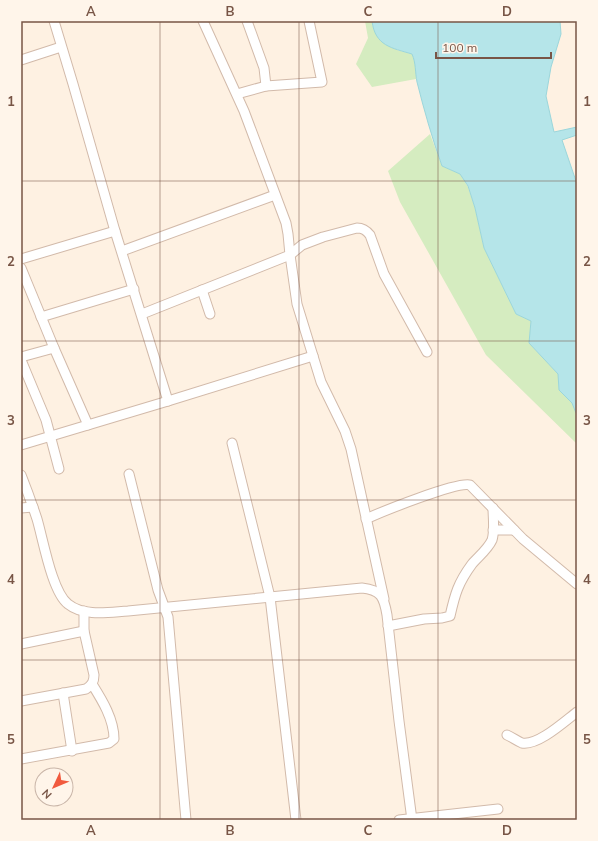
<svg xmlns="http://www.w3.org/2000/svg" width="598" height="841" font-family="Mulish,sans-serif">
  <style>
    .green { fill: #d5ecc0 }
    .water { fill: #b5e5e9; stroke: #9bd6db }
    .lines { fill: none; stroke-linecap: round; stroke-linejoin: round }
    .minor-casing { stroke: #d2baaa; stroke-width: 11 }
    .minor { stroke: #fff; stroke-width: 9 }
    .grid { fill: none; stroke: #785546; stroke-width: 1; stroke-opacity: 0.55 }
    .neatline { fill: none; stroke: #785546; stroke-width: 1.5 }
    .grid-label { font-size: 13px; text-anchor: middle; font-weight: bold; fill: #785546 }
  </style>
  <rect width="100%" height="100%" fill="#fef1e2"/>
  <g class="green">
    <polygon points="365,21 372,21 373,27 397,50 412,54 416,64 416,79 372,87 356,64 368,38"/>
    <polygon points="430,134 442,166 460,174 468,187 475,208 484,248 516,314 531,321 529,343 558,374 559,390 572,403 576,413 577,413 577,444 486,355 400,202 388,171"/>
  </g>
  <path class="water" d="M372,21h188l1,13 -10,33 -5,29 8,36 23,-5v8l-15,5 15,44v229h-1l-4,-10 -13,-13 -1,-16 -29,-31 2,-22 -15,-7 -32,-66 -9,-40 -7,-22 -8,-12 -18,-8c-10,-28 -18,-56 -25,-84 -2,-10 -1,-19 -5,-28 -20,-6 -37,-8 -40,-33z"/>
  <g class="lines">
    <g class="minor-casing">
      <g id="minor">
        <polyline points="54,21 73,84 115,231 168,401"/>
        <polyline points="203,21 244,111 286,223 288,234 290,255 297,304 321,382 345,431 351,449 384,599"/>
        <polyline points="247,21 264,68 266,86"/>
        <polyline points="21,60 61,47"/>
        <polyline points="237,94 266,86 322,82 309,21"/>
        <polyline points="122,251 275,195"/>
        <polyline points="21,259 115,231"/>
        <polyline points="21,268 54,348 88,425"/>
        <polyline points="202,290 210,314"/>
        <path d="M142,314l148,-59 12,-10 21,-8 34,-9c6,0 9,2 13,7l14,39 43,78"/>
        <polyline points="41,317 134,289"/>
        <polyline points="21,357 54,348"/>
        <polyline points="21,360 46,420 59,469"/>
        <polyline points="232,443 270,597 296,820"/>
        <polyline points="21,445 168,401 313,356"/>
        <polyline points="129,474 158,590 168,617 186,820"/>
        <path d="M21,475c6,15 11,29 16,44 6,20 15,73 31,85 16,13 42,8 60,7l234,-23c19,2 22,9 25,27l12,106 13,99"/>
        <polyline points="21,508 33,507"/>
        <path d="M366,519c15,-7 92,-38 104,-34l53,54 54,45"/>
        <polyline points="493,530 514,530"/>
        <path d="M388,626l36,-7 18,-1 8,-2c5,-22 8,-33 22,-52 6,-7 16,-15 20,-24 3,-9 1,-22 1,-32"/>
        <polyline points="21,644 84,631"/>
        <polyline points="63,693 72,751"/>
        <path d="M21,701l65,-12c6,-4 8,-7 8,-14l-10,-44v-20"/>
        <path d="M507,735c5,2 10,6 15,8 16,3 43,-22 55,-31"/>
        <path d="M21,759l88,-16 5,-4c0,-20 -12,-39 -22,-55"/>
        <polyline points="399,820 498,809"/>
      </g>
    </g>
    <use href="#minor" class="minor"/>
  </g>
  <path class="grid" d="M160,21v799M299,21v799M438,21v799M21,181h556M21,341h556M21,500h556M21,660h556"/>
  <rect width="598" height="841" fill="none" stroke="#fff5ea" stroke-width="44"/>
  <g transform="translate(54 787) rotate(226)"><circle r="19" fill="#fff5ea" stroke="#c9b5a8"/>
  <path d="M0-3L7 15L0 10L-7 15Z" fill="#f15a3e"/>
  <text y="-6" font-size="11" font-weight="bold" text-anchor="middle" fill="#785546">N</text>
  </g>
  <path d="M436 52v6h115v-6" fill="none" stroke="#785546" stroke-width="2"/>
  <text x="442" y="52" font-size="12" fill="#785546" stroke="#fff5ea" stroke-width="3" paint-order="stroke">100 m</text>
  <rect x="22" y="22" width="554" height="797" class="neatline"/>
  <g class="grid-label">
    <text x="91" y="16">A</text>
    <text x="230" y="16">B</text>
    <text x="368" y="16">C</text>
    <text x="507" y="16">D</text>
    <text x="11" y="106">1</text>
    <text x="587" y="106">1</text>
    <text x="11" y="266">2</text>
    <text x="587" y="266">2</text>
    <text x="11" y="425">3</text>
    <text x="587" y="425">3</text>
    <text x="11" y="584">4</text>
    <text x="587" y="584">4</text>
    <text x="11" y="744">5</text>
    <text x="587" y="744">5</text>
    <text x="91" y="835">A</text>
    <text x="230" y="835">B</text>
    <text x="368" y="835">C</text>
    <text x="507" y="835">D</text>
  </g>
</svg>
